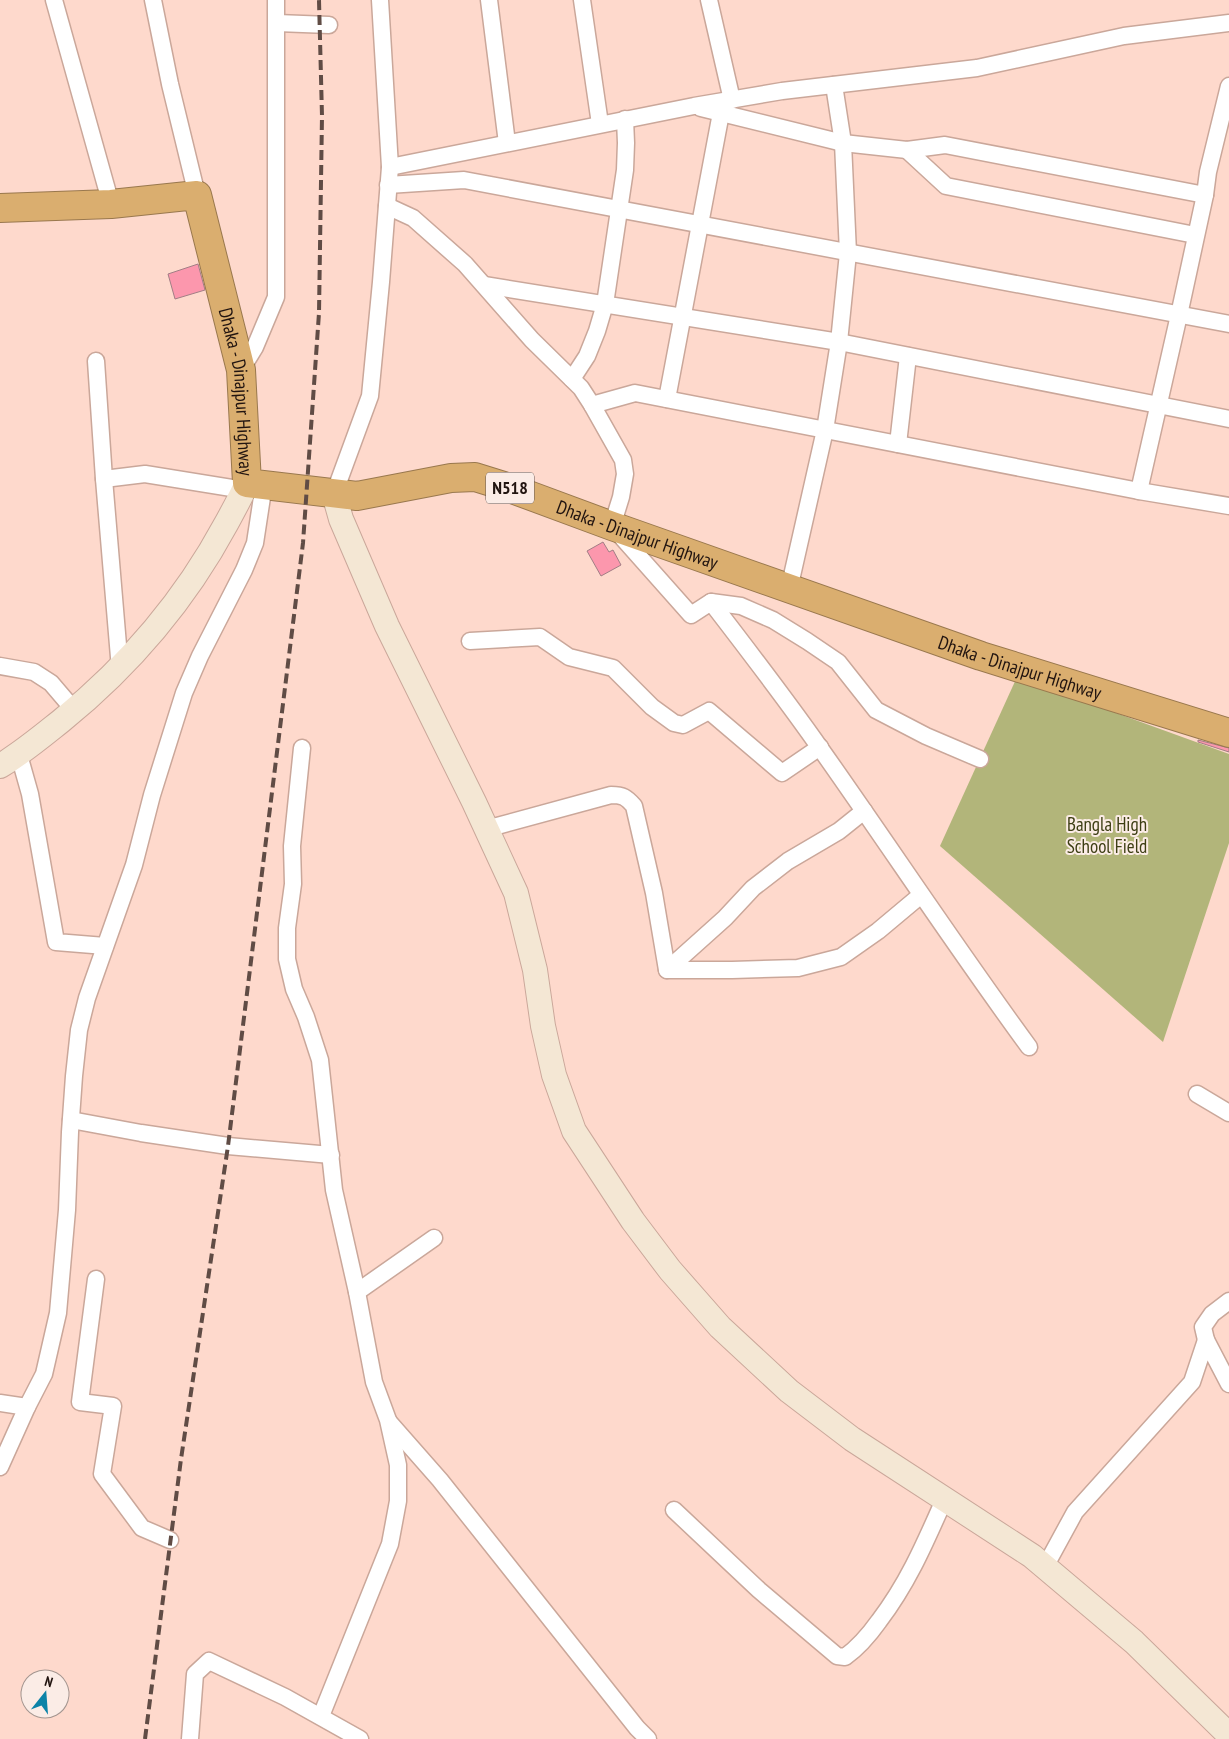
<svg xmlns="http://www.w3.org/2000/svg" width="1229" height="1739" font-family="'PT Sans Narrow',sans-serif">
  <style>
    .green { fill: #b2b57a }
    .building { fill: #fc97ad; stroke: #a27e85 }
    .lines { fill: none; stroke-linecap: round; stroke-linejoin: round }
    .street-casing { stroke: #caa79a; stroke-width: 19 }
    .secondary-casing { stroke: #caa79a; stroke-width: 26 }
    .highway-casing { stroke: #99784e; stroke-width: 30 }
    .street { stroke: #fff; stroke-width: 16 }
    .secondary { stroke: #f4e7d4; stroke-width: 24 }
    .highway { stroke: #daae6f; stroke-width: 28 }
    .rail { stroke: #604c45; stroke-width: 4; stroke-dasharray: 10 5; stroke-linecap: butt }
    .labels { text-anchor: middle; stroke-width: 4; stroke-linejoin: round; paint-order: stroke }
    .shield { fill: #fbece6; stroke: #625550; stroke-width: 1 }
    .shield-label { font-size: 18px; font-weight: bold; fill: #211410 }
    .street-label { font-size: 19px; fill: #211410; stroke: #fbece6 }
    .park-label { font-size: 19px; fill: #3d3e14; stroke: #fbece6 }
  </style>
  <rect width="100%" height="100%" fill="#fed9cc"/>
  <polygon class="green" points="1017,677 1229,754 1229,843 1163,1042 940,846"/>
  <g class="building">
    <polygon points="198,264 205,290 175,299 168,274"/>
    <polygon points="603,542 609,552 613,550 621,565 601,576 587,551"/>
    <polygon points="1198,740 1229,748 1229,752 1198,742"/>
  </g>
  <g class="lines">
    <g class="street-casing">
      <g id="street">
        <polyline points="54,0 111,204"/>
        <polyline points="153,0 170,84 197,195"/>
        <polyline points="489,0 507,143"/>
        <polyline points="582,0 600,124"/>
        <polyline points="709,0 732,100"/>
        <polyline points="277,23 329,25"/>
        <polyline points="701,108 843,143 907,150 945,145 1205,195"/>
        <polyline points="907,150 946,186 1195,235"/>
        <polyline points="390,167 694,106 782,91 977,68 1124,36 1229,23"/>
        <polyline points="388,185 464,180 1229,324"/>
        <path d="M387,206l26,12 52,46 67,76 49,48 11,17 31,55 2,14 -4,23 -9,29 79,89 20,-13c37,48 74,96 109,146 70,99 137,201 209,299"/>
        <polyline points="484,285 839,342 1229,419"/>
        <polyline points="96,361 104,479 120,669"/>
        <polyline points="241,370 255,347 276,297 276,0"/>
        <polyline points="572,379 587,356 597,331 605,304 625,170 626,143 625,119"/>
        <polyline points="667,399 721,113"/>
        <polyline points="592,405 635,393 1139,491 1229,506"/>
        <polyline points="898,444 908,356"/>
        <polyline points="104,479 145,474 244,490"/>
        <polyline points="1139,491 1179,315 1205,195 1208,172 1229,86"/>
        <polyline points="334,494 370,396 381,282 390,167 380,0"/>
        <polyline points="789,589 825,430 839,342 848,253 843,143 834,85"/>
        <polyline points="711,602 741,606 773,620 807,641 838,662 876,710 926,736 980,759"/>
        <polyline points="470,641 540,637 569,657 613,668 652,707 674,723 683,725 709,711 782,773 820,747"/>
        <polyline points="0,666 34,672 51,683 74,710"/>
        <polyline points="302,748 292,846 293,884 287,928 287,959 294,989 306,1017 320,1060 334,1190 357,1292 374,1382 388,1420 398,1465 398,1501 390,1544 321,1716"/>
        <polyline points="19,755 30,794 56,942 105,946"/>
        <path d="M486,829l125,-34c12,0 15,2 23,11l20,87 13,77h65l66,-2 43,-11 37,-26 43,-36"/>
        <polyline points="667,970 725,918 753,888 788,861 839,831 864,811"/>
        <polyline points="1197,1094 1229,1113"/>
        <polyline points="71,1120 141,1133 228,1146 331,1155"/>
        <polyline points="96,1279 80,1402 113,1406 102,1474 142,1528 170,1540"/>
        <polyline points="357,1292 434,1238"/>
        <polyline points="1206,1340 1203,1327 1212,1314 1229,1301"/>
        <polyline points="0,1403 27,1407 0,1467"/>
        <polyline points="27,1407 44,1374 58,1313 67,1210 70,1132 74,1076 79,1030 87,998 134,865 152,795 184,693 200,656 244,570 255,543 264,484"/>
        <polyline points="389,1422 440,1480 637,1728 648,1739"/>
        <path d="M674,1510l85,80 78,66 8,1c14,-10 24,-22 34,-36 29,-38 46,-78 65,-121"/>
        <polyline points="1045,1567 1075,1512 1192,1382 1206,1340 1229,1384"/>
        <polyline points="190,1739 195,1674 209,1661 285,1697 360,1739"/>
      </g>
    </g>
    <g class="secondary-casing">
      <g id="secondary">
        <polyline points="334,494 341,519 387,626 474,802 516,893 535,970 543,1026 554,1075 574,1131 633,1221 670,1270 720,1327 789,1391 852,1439 1032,1556 1134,1642 1229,1735"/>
        <path d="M0,766c22,-13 41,-29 61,-45 69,-56 123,-119 165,-197 7,-13 15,-27 21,-41"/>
      </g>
    </g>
    <g class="highway-casing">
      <g id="highway">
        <path id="s1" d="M0,208l111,-4 86,-9 44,175 6,113 110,13 94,-18 24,-1 29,9 108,40 369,130 248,77"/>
      </g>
    </g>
    <use href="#street" class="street"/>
    <use href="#secondary" class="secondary"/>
    <use href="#highway" class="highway"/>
    <polyline class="rail" points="145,1739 181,1459 228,1146 303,543 319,313 322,116 319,0"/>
  </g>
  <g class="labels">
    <rect class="shield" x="486" y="472.5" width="48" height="31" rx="4"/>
    <g class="shield-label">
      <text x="510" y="494">N518</text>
    </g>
    <g class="street-label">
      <text dy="7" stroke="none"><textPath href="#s1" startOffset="399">Dhaka - Dinajpur Highway</textPath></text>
      <text dy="7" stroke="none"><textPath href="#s1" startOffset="894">Dhaka - Dinajpur Highway</textPath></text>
      <text dy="7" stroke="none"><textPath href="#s1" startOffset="1299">Dhaka - Dinajpur Highway</textPath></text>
    </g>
    <g class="park-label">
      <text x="1107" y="831">Bangla High<tspan x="1107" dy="22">School Field</tspan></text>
    </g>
  </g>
  <g transform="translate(45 1694) rotate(17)"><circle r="24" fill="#fbece6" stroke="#a49690"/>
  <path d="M0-4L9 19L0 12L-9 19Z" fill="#0c83a8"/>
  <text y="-8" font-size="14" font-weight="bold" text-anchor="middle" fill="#211410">N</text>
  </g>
</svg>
